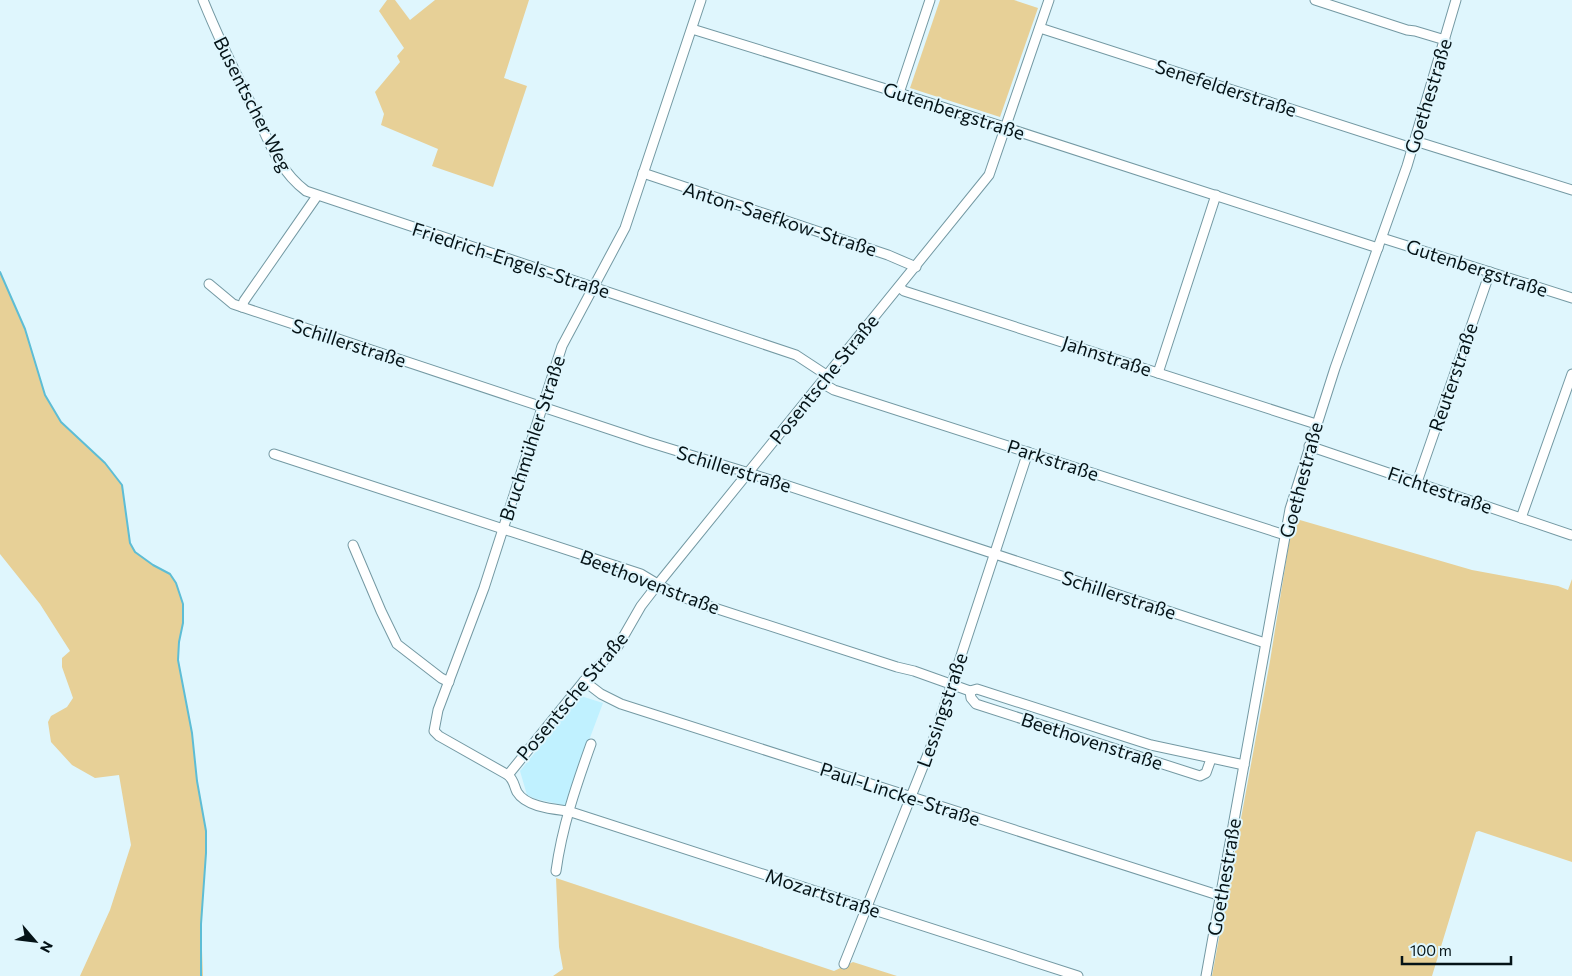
<svg xmlns="http://www.w3.org/2000/svg" width="1572" height="976" font-family="Commissioner,sans-serif">
  <style>
    .built { fill: #c0f1ff }
    .green { fill: #e7d097 }
    .lines { fill: none; stroke-linecap: round; stroke-linejoin: round }
    .stream { stroke: #5dbdd5; stroke-width: 2 }
    .minor-casing { stroke: #7499a3; stroke-width: 11 }
    .minor { stroke: #fff; stroke-width: 9 }
    .labels { text-anchor: middle; stroke-width: 4; stroke-linejoin: round; paint-order: stroke }
    .street-label { font-size: 19px; fill: #051317; stroke: #dff6fd }
  </style>
  <rect width="100%" height="100%" fill="#dff6fd"/>
  <polygon class="built" points="581,696 603,703 573,783 567,806 536,799 527,795 520,771"/>
  <g class="green">
    <polygon points="387,0 395,0 410,20 435,0 529,0 504,78 527,86 493,187 432,166 438,149 381,125 384,114 375,92 400,62 397,56 404,48 379,11"/>
    <polygon points="940,0 1014,0 1038,8 1000,117 910,88"/>
    <polygon points="0,272 25,329 45,395 61,422 105,463 122,485 130,543 136,552 153,565 170,574 176,583 183,604 183,623 179,642 178,660 192,733 197,781 206,831 206,853 201,924 203,976 80,976 110,910 131,845 119,775 95,778 72,765 51,742 48,722 51,716 67,707 73,698 62,667 62,658 70,651 40,604 0,554"/>
    <polygon points="1293,518 1472,570 1558,586 1568,590 1572,579 1572,862 1479,831 1476,832 1432,976 1212,976 1270,661"/>
    <polygon points="556,878 834,971 853,962 897,976 553,976 563,969 559,947"/>
  </g>
  <g class="lines">
    <polyline class="stream" points="0,272 25,329 45,395 61,422 105,463 122,485 130,543 135,552 153,565 170,574 176,583 183,604 183,623 179,642 178,660 192,733 197,781 206,831 206,853 201,924 201,976"/>
    <g class="minor-casing">
      <g id="minor">
        <path d="M203,0c15,37 32,72 50,108 15,31 25,62 53,83l490,164 32,21"/>
        <path d="M701,0l-76,228 -63,118 -78,242 -46,122 -4,21 5,5 69,39c6,5 6,11 9,17 9,15 36,17 51,19l510,165"/>
        <polyline points="1315,0 1407,30 1415,31 1445,40"/>
        <polyline points="1040,28 1412,148"/>
        <polyline points="692,29 899,93 1378,248"/>
        <polyline points="899,93 930,0"/>
        <polyline points="1415,141 1572,190"/>
        <polyline points="643,173 888,255 916,267"/>
        <polyline points="1382,238 1572,298"/>
        <polyline points="209,284 233,304 242,307 648,442 749,473 1265,643"/>
        <polyline points="899,287 904,291 1316,424"/>
        <polyline points="242,307 244,301 317,196"/>
        <polyline points="1158,373 1216,195"/>
        <polyline points="822,383 834,390 1285,535"/>
        <polyline points="1309,446 1571,535"/>
        <polyline points="274,454 641,574 671,592 693,601 897,667 914,671 970,691 977,689 1151,745 1244,765"/>
        <polyline points="1417,482 1490,272"/>
        <polyline points="1521,518 1572,374"/>
        <polyline points="353,545 381,611 397,644 441,678 449,682"/>
        <polyline points="584,681 601,694 621,704 1221,896"/>
        <polyline points="970,691 971,698 976,704 1200,776 1206,773 1211,759"/>
        <polyline points="508,775 584,681 618,646 641,606 658,584 989,175 1049,0"/>
        <path d="M556,871c6,-44 20,-85 35,-127"/>
        <polyline points="844,964 932,744 1028,452"/>
        <polyline points="1206,976 1290,509 1335,368 1407,166 1456,0"/>
      </g>
    </g>
    <use href="#minor" class="minor"/>
  </g>
  <g class="labels">
    <g class="street-label">
      <text transform="translate(1226 88) rotate(18)" y="7">Senefelderstraße</text>
      <text transform="translate(1428 96) rotate(-73)" y="7">Goethestraße</text>
      <text transform="translate(253 104) rotate(63)" y="7">Busentscher Weg</text>
      <text transform="translate(954 111) rotate(18)" y="7">Gutenbergstraße</text>
      <text transform="translate(780 219) rotate(18)" y="7">Anton-Saefkow-Straße</text>
      <text transform="translate(511 260) rotate(18)" y="7">Friedrich-Engels-Straße</text>
      <text transform="translate(1477 268) rotate(18)" y="7">Gutenbergstraße</text>
      <text transform="translate(349 343) rotate(18)" y="7">Schillerstraße</text>
      <text transform="translate(1107 356) rotate(18)" y="7">Jahnstraße</text>
      <text transform="translate(1453 377) rotate(-71)" y="7">Reuterstraße</text>
      <text transform="translate(824 379) rotate(-51)" y="7">Posentsche Straße</text>
      <text transform="translate(532 438) rotate(-72)" y="7">Bruchmühler Straße</text>
      <text transform="translate(1053 460) rotate(18)" y="7">Parkstraße</text>
      <text transform="translate(734 469) rotate(17)" y="7">Schillerstraße</text>
      <text transform="translate(1301 480) rotate(-75)" y="7">Goethestraße</text>
      <text transform="translate(1440 490) rotate(19)" y="7">Fichtestraße</text>
      <text transform="translate(650 582) rotate(21)" y="7">Beethovenstraße</text>
      <text transform="translate(1119 595) rotate(18)" y="7">Schillerstraße</text>
      <text transform="translate(572 696) rotate(-50)" y="7">Posentsche Straße</text>
      <text transform="translate(942 710) rotate(-71)" y="7">Lessingstraße</text>
      <text transform="translate(1092 741) rotate(18)" y="7">Beethovenstraße</text>
      <text transform="translate(900 794) rotate(18)" y="7">Paul-Lincke-Straße</text>
      <text transform="translate(1224 877) rotate(-80)" y="7">Goethestraße</text>
      <text transform="translate(823 893) rotate(18)" y="7">Mozartstraße</text>
    </g>
  </g>
  <g transform="translate(35 941) rotate(118)" stroke="#dff6fd" stroke-width="4" paint-order="stroke">
  <path d="M0-4L9 19L0 12L-9 19Z" fill="#051317"/>
  <text y="-8" font-size="14" font-weight="bold" text-anchor="middle" fill="#051317">N</text>
  </g>
  <path d="M1402 956v8h109v-8" fill="none" stroke="#051317" stroke-width="2.5"/>
  <text x="1410" y="956" font-size="15" fill="#051317" stroke="#dff6fd" stroke-width="4" paint-order="stroke">100 m</text>
</svg>
